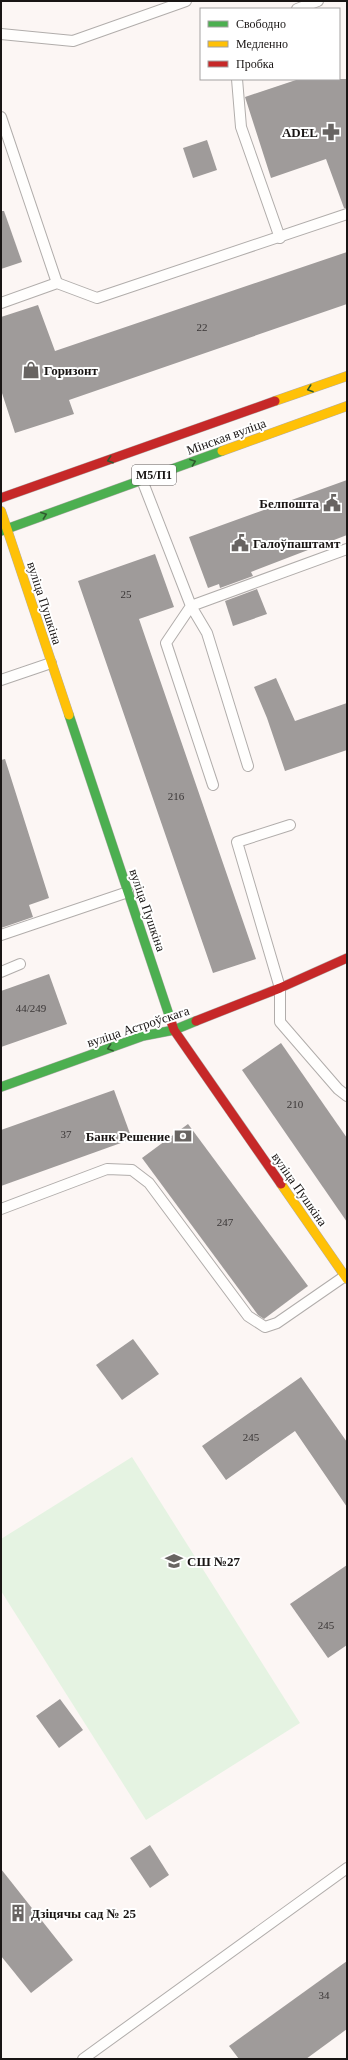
<svg xmlns="http://www.w3.org/2000/svg" width="348" height="2060" font-family="'Times New Roman',serif">
  <style>
    .green { fill: #e5f3e2 }
    .building { fill: #9f9b9a }
    .lines { fill: none; stroke-linecap: round; stroke-linejoin: round }
    .lane-casing { stroke: #b1adab; stroke-width: 12 }
    .fast-casing { stroke: #b1adab; stroke-width: 10 }
    .slow-casing { stroke: #b1adab; stroke-width: 10 }
    .jam-casing { stroke: #b1adab; stroke-width: 10 }
    .lane { stroke: #fffefd; stroke-width: 10 }
    .fast { stroke: #4caf50; stroke-width: 9 }
    .slow { stroke: #ffc107; stroke-width: 9 }
    .jam { stroke: #c62828; stroke-width: 9 }
    .oneway { stroke: #305a2f }
    .labels { text-anchor: middle; stroke-width: 4; stroke-linejoin: round; paint-order: stroke }
    .number-label { font-size: 11px; fill: #3a3636 }
    .shield { fill: #fff; stroke: #5e5b5a; stroke-width: 1 }
    .shield-label { font-size: 12px; font-weight: bold; fill: #191514 }
    .poi-label { font-size: 13px; font-weight: bold; fill: #191514; stroke: #fff; text-anchor: start }
    .street-label { font-size: 13px; fill: #191514; stroke: #fff }
  </style>
  <rect width="100%" height="100%" fill="#fcf6f4"/>
  <polygon class="green" points="132,1457 300,1723 146,1820 1,1591 1,1539"/>
  <g class="building">
    <polygon points="299,79 347,79 347,208 344,208 326,159 271,178 245,97"/>
    <polygon points="207,140 217,170 193,178 183,148"/>
    <polygon points="1,211 4,211 22,262 1,269"/>
    <polygon points="347,252 347,304 69,400 74,414 15,433 1,390 1,317 38,305 55,351"/>
    <polygon points="347,480 347,535 251,572 253,576 220,588 219,584 208,588 189,537"/>
    <polygon points="155,554 174,607 139,619 256,959 213,973 78,581"/>
    <polygon points="257,589 267,614 233,626 225,601"/>
    <polygon points="276,678 295,721 347,703 347,750 285,771 267,718 254,687"/>
    <polygon points="5,759 49,898 29,905 33,917 1,928 1,760"/>
    <polygon points="49,974 67,1024 1,1047 1,991"/>
    <polygon points="281,1043 347,1138 347,1222 242,1070"/>
    <polygon points="114,1090 132,1139 1,1186 1,1130"/>
    <polygon points="188,1124 308,1286 264,1319 258,1315 142,1158"/>
    <polygon points="133,1339 159,1374 122,1400 96,1365"/>
    <polygon points="301,1377 347,1442 347,1507 295,1431 226,1480 202,1446"/>
    <polygon points="347,1565 347,1645 328,1658 290,1604"/>
    <polygon points="60,1699 83,1730 59,1748 36,1716"/>
    <polygon points="150,1845 169,1875 150,1888 130,1858"/>
    <polygon points="1,1869 73,1960 31,1993 1,1956"/>
    <polygon points="347,1961 347,2029 306,2059 239,2059 229,2046"/>
  </g>
  <g class="lines">
    <g class="lane-casing">
      <g id="lane">
        <polyline points="297,9 318,1"/>
        <polyline points="1,34 73,41 186,1"/>
        <polyline points="237,79 241,127 280,238"/>
        <polyline points="1,117 57,283"/>
        <polyline points="1,303 57,283 97,298 347,214"/>
        <polyline points="142,480 191,606 166,643 213,785"/>
        <polyline points="1,680 51,663"/>
        <polyline points="248,766 207,633 191,606 347,549"/>
        <polyline points="290,825 237,842 280,988 280,1022 338,1089 347,1096"/>
        <polyline points="1,935 128,892"/>
        <polyline points="1,972 20,964"/>
        <polyline points="1,1209 107,1169 132,1170 149,1183 248,1316 265,1327 277,1323 345,1276"/>
        <polyline points="83,2059 347,1868"/>
      </g>
    </g>
    <g class="fast-casing">
      <g id="fast">
        <polyline points="1,531 222,451"/>
        <polyline points="69,715 170,1018"/>
        <polyline points="1,1087 143,1036 174,1030 196,1021"/>
      </g>
    </g>
    <g class="slow-casing">
      <g id="slow">
        <polyline points="275,401 347,376"/>
        <polyline points="222,451 347,406"/>
        <polyline points="1,511 69,715"/>
        <polyline points="281,1184 347,1279"/>
      </g>
    </g>
    <g class="jam-casing">
      <g id="jam">
        <polyline points="1,498 275,401"/>
        <polyline points="170,1018 174,1030 281,1184"/>
        <polyline points="196,1021 280,988 347,958"/>
      </g>
    </g>
    <use href="#lane" class="lane"/>
    <use href="#fast" class="fast"/>
    <use href="#slow" class="slow"/>
    <use href="#jam" class="jam"/>
  </g>
  <defs><path id="oneway-chevron" d="M-2-3.5L2.5 0L-2 3.5" fill="none" stroke-width="1.6" stroke-linecap="round" stroke-linejoin="round"/></defs>
  <g class="oneway">
    <use href="#oneway-chevron" transform="translate(310 389) rotate(161)"/>
    <use href="#oneway-chevron" transform="translate(110 460) rotate(161)"/>
    <use href="#oneway-chevron" transform="translate(193 462) rotate(-20)"/>
    <use href="#oneway-chevron" transform="translate(44 515) rotate(-20)"/>
    <use href="#oneway-chevron" transform="translate(110 1048) rotate(161)"/>
  </g>
  <defs>
    <g id="pharmacy-bare" transform="scale(1.38)"><path d="M-2-6h4v4h4v4h-4v4h-4v-4h-4v-4h4Z" fill="#686462" stroke="#fff" stroke-width="2.5" paint-order="stroke"/></g>
    <g id="shop-bare" transform="scale(1.38)"><path d="M-5-2.5h2.3a2.7 3.5 0 0 1 5.4 0H5L5.5 6h-11ZM-1.5-2.5h3a1.5 2.3 0 0 0-3 0Z" fill="#686462" stroke="#fff" stroke-width="2.5" paint-order="stroke"/></g>
    <g id="civic-bare" transform="scale(1.38)"><path d="M-.6-6.5H3V-4.5H.6V-3L4-1V1h2V6H-6V1h2V-1L-.6-3ZM-1.2 2.5V6h2.4V2.5Z" fill="#686462" stroke="#fff" stroke-width="2.5" paint-order="stroke"/></g>
    <g id="bank-bare" transform="scale(1.38)"><path d="M-6-4H6V4H-6ZM0-2.3a2.3 2.3 0 1 0 0 4.6a2.3 2.3 0 1 0 0-4.6Z" fill="#686462" stroke="#fff" stroke-width="2.5" paint-order="stroke"/></g>
    <g id="school-bare" transform="scale(1.38)"><path d="M0-5L7-2L0 1L-7-2ZM-4 1L0 2.5L4 1V4Q0 6-4 4Z" fill="#686462" stroke="#fff" stroke-width="2.5" paint-order="stroke"/></g>
    <g id="building-bare" transform="scale(1.38)"><path d="M-4-6H4V6H1V3H-1V6H-4ZM-2.5-4.3h1.7v1.8h-1.7ZM.8-4.3h1.7v1.8H.8ZM-2.5-1h1.7V.8h-1.7ZM.8-1h1.7V.8H.8Z" fill="#686462" stroke="#fff" stroke-width="2.5" paint-order="stroke"/></g>
  </defs>
  <g fill-rule="evenodd">
    <use href="#pharmacy-bare" x="331" y="132"/>
    <use href="#shop-bare" x="31" y="370"/>
    <use href="#civic-bare" x="332" y="503"/>
    <use href="#civic-bare" x="240" y="543"/>
    <use href="#bank-bare" x="183" y="1136"/>
    <use href="#school-bare" x="174" y="1561"/>
    <use href="#building-bare" x="18" y="1913"/>
  </g>
  <g class="labels">
    <g class="number-label">
      <text x="202" y="331">22</text>
      <text x="126" y="598">25</text>
      <text x="176" y="800">216</text>
      <text x="31" y="1012">44/249</text>
      <text x="295" y="1108">210</text>
      <text x="66" y="1138">37</text>
      <text x="225" y="1226">247</text>
      <text x="251" y="1441">245</text>
      <text x="326" y="1629">245</text>
      <text x="324" y="1999">34</text>
    </g>
    <rect class="shield" x="132" y="465" width="44" height="20" rx="3"/>
    <g class="shield-label">
      <text x="154" y="479">М5/П1</text>
    </g>
    <g class="poi-label">
      <text x="318" y="137" text-anchor="end">ADEL</text>
      <text x="44" y="375">Горизонт</text>
      <text x="319" y="508" text-anchor="end">Белпошта</text>
      <text x="253" y="548">Галоўпаштамт</text>
      <text x="170" y="1141" text-anchor="end">Банк Решение</text>
      <text x="187" y="1566">СШ №27</text>
      <text x="31" y="1918">Дзіцячы сад № 25</text>
    </g>
    <g class="street-label">
      <text transform="translate(226 436) rotate(-20)" y="5">Мінская вуліца</text>
      <text transform="translate(45 603) rotate(72)" y="5">вуліца Пушкіна</text>
      <text transform="translate(148 910) rotate(71)" y="5">вуліца Пушкіна</text>
      <text transform="translate(138 1026) rotate(-18)" y="5">вуліца Астроўскага</text>
      <text transform="translate(300 1189) rotate(55)" y="5">вуліца Пушкіна</text>
    </g>
  </g>
  <rect width="348" height="2060" fill="none" stroke="#191514" stroke-width="4"/>
  <rect x="200" y="8" width="140" height="72" fill="#ffffff" stroke="#a3a1a1"/>
  <rect x="208" y="21" width="20" height="6" fill="#4caf50" stroke="#a3a1a1"/>
  <text x="236" y="28" font-size="12" fill="#191514">Свободно</text>
  <rect x="208" y="41" width="20" height="6" fill="#ffc107" stroke="#a3a1a1"/>
  <text x="236" y="48" font-size="12" fill="#191514">Медленно</text>
  <rect x="208" y="61" width="20" height="6" fill="#c62828" stroke="#a3a1a1"/>
  <text x="236" y="68" font-size="12" fill="#191514">Пробка</text>
</svg>
